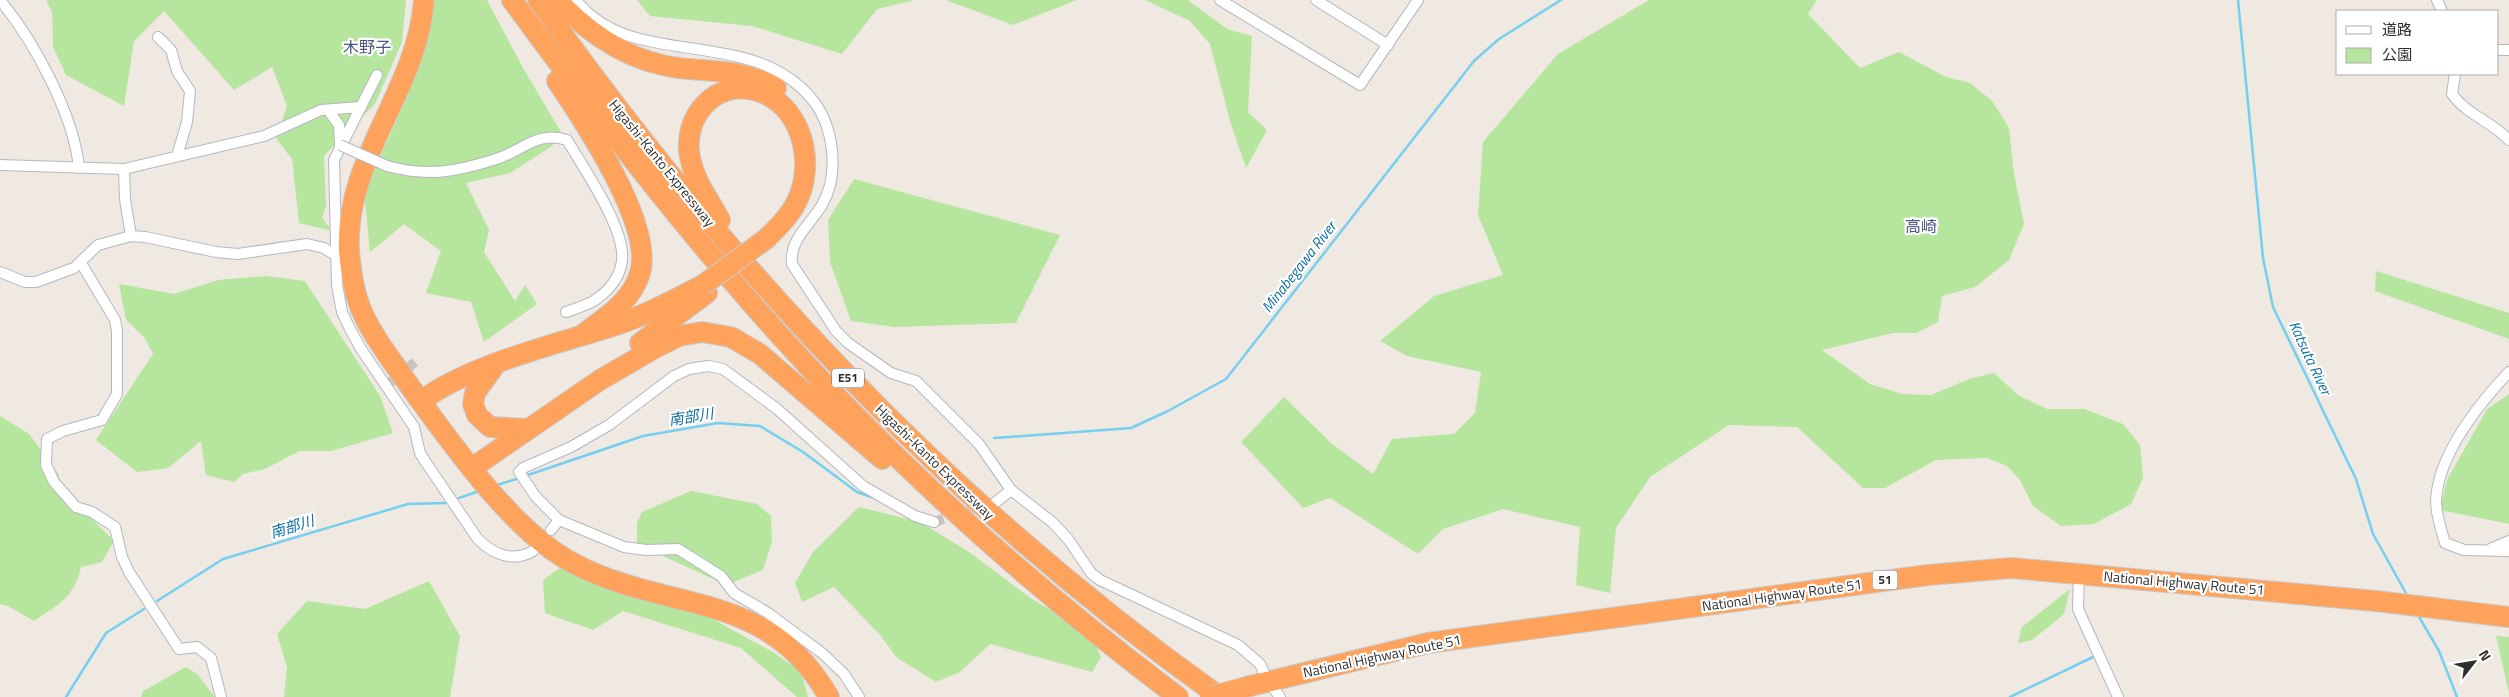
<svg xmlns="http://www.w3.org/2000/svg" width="2509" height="697" font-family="'Titillium Web','Noto Sans JP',sans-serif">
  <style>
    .green { fill: #b6e59e }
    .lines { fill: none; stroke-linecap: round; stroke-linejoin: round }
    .stream { stroke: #75cff0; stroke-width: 2.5 }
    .street-tunnel { stroke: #c8c4bd; stroke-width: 10; stroke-dasharray: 10 5; stroke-linecap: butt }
    .street-casing { stroke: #b4b7c1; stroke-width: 12 }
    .highway-casing { stroke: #c9c9c9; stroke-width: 22 }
    .street { stroke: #fff; stroke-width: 10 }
    .highway { stroke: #ffa35c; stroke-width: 20 }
    .street-bridge-casing { stroke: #b4b7c1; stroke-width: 12; stroke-linecap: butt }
    .highway-bridge-casing { stroke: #c9c9c9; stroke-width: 22; stroke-linecap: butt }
    .street-bridge { stroke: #fff; stroke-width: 10 }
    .highway-bridge { stroke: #ffa35c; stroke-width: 20 }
    .labels { text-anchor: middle; stroke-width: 4.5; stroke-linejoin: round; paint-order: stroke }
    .shield { fill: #fff; stroke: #6d6d6d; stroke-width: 1 }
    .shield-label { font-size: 12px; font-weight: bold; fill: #2e2e2e }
    .street-label { font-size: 14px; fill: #2e2e2e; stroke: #fff }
    .water-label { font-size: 15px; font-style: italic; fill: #0d6fa3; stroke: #fff }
    .quarter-label { font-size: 16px; fill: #4d5680; stroke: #fff }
  </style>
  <rect width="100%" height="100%" fill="#efe9e1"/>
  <g class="green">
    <polygon points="46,0 406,0 402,42 375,104 324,156 326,206 322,218 332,231 299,223 292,159 276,138 287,106 272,67 234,90 164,11 134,41 124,106 66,75 53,47 52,12"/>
    <polygon points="433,0 487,0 523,68 561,132 552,146 510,173 466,183 489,230 484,252 515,301 525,285 537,304 484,342 471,302 426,293 441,251 404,224 370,252 364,192 409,93"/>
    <polygon points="637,0 915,0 877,9 842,54 752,26 650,16"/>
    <polygon points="946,0 1077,0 1013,25"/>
    <polygon points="1145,0 1188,0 1227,29 1252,36 1248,112 1267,130 1246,168 1230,121 1210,44 1190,21"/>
    <polygon points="1649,0 1817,0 1808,14 1860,68 1899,52 1946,77 1970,83 1992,101 2009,128 2014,174 2024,224 2009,260 1975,287 1942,296 1938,322 1916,333 1893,333 1822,350 1870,384 1902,394 1931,395 1969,379 1994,373 2018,395 2047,409 2084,409 2123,424 2140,445 2143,478 2131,504 2094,524 2061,526 2033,506 2020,480 2007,466 1987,458 1936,460 1885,488 1863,488 1797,427 1729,425 1650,477 1616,528 1610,593 1576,585 1580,527 1503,509 1443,529 1418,554 1330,498 1303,508 1241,442 1284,397 1332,444 1373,474 1392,439 1454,434 1475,413 1481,372 1407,356 1380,341 1434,296 1503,275 1478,215 1483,142 1558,54"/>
    <polygon points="854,179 1060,235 1016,323 895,327 851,321 830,262 828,220"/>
    <polygon points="2376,271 2509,313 2509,339 2375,291"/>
    <polygon points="266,276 305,281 380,396 393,433 331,451 299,451 265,469 243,474 234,482 206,475 201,441 168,468 137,472 96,440 153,354 144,337 126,320 119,284 174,294 218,280"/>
    <polygon points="2509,394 2509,524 2440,510 2447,480 2487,409"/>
    <path d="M0,416l29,18 29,39 7,26 23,16 26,26 -12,21 -21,5c-7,31 -22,37 -47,54l-26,-15 -8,-2z"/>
    <polygon points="691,491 757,504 771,516 772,542 763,570 726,585 637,544 637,523 642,512"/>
    <polygon points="859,507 920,522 969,552 1029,597 1072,623 1094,641 1101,657 1092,672 990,644 960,672 936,682 896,657 881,636 834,587 802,602 795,583 813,552"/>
    <polygon points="564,565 698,611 776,654 801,672 808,697 797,697 741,648 623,611 593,630 545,613 543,580"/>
    <polygon points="429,581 460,636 450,697 284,697 287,667 277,634 307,601 365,609"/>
    <polygon points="2070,589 2064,614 2032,640 2018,643 2022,627"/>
    <polygon points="2496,636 2509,637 2509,693"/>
    <polygon points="186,667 197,674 215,697 141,697 143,691"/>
  </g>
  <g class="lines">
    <g class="stream">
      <polyline points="2238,0 2263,258 2273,307 2356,479 2373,534 2408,597"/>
      <polyline points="994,438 1131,428 1168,411 1226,379 1474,61 1499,39 1561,0"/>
      <polyline points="525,476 643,436 718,423 760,426 803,452 857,492 874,498"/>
      <polyline points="497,485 520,478"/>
      <polyline points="459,498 479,491"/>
      <polyline points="157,601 223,559 408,504 445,503"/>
      <polyline points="2418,615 2439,651 2457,697"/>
      <polyline points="66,697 106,633 144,609"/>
      <polyline points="2010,697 2093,657"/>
    </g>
    <g class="street-tunnel">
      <polyline points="386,386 415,362"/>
      <polyline points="934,522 985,506"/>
    </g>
    <g class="street-casing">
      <g id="street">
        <path d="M0,0c34,41 74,115 79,168"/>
        <path d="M576,0c56,72 172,24 235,98 23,27 29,76 11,107 -12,20 -33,35 -30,59l44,67 12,12 43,30 25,8 63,63 32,46 41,32 16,17 23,34 9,7 138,65 22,19 8,17 12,16"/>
        <polyline points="1220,0 1360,85 1418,0"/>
        <polyline points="1316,0 1388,45"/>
        <polyline points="2437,0 2442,11"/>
        <polyline points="158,37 171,50 177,71 190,91 187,122 177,156"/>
        <polyline points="2498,50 2509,50"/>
        <path d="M2455,74l-3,20c14,20 40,28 57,46"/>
        <path d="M377,75l-43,85 3,125 5,27 7,15 12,22 53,78 6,26 5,8 52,77c15,16 36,25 56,13"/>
        <polyline points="328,110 339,125 340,143"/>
        <polyline points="0,165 124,169 264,136 321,110 361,107"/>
        <path d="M387,166c41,11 69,6 109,-7 26,-8 42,-29 71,-19 17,29 59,89 55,121 -2,15 -12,28 -24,37 -9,7 -21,10 -32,14"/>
        <polyline points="124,169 125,199 131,236"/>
        <polyline points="81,263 115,320 117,331 117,394 102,420 63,431 47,439 46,465 54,482 76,507 92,512 115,527 122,557 129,572 179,649 197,647 211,658 221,697"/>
        <polyline points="0,272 25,282 36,282 74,268 98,245 131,236 145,237 216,252 238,254 307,244 324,248 335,255"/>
        <path d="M2509,372c-30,32 -71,83 -73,129 0,14 5,28 9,42l19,7 45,1"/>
        <polyline points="996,502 1011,490"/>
        <polyline points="551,530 559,520"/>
        <polyline points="2492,548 2509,541"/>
        <polyline points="2079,574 2078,609 2118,697"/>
        <polyline points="859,697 844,674 822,653 768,613 734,593 721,576 678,549 646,550 624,547 559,520 536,497 519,472 523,468 571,447 609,425 674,376 689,369 709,366 723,369 776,408 863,486 915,516 934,522"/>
      </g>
    </g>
    <g class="highway-casing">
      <g id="highway">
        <path d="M424,0c-7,92 -79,156 -75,250 2,23 5,45 15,66 12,26 31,48 47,72 41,56 101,143 162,175 95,51 193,24 256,134"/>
        <path d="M512,0c71,97 144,192 222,283 131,154 282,292 444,414"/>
        <path d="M538,0c192,270 411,504 682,697"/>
        <path d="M557,0c33,35 73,62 122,68 36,4 64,1 97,20"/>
        <path d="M557,81c27,40 100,148 82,195 -9,27 -35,42 -57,59"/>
        <path d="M720,220c-10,-19 -24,-37 -29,-58 -12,-44 26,-88 72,-69 40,17 52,71 34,108 -7,15 -19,26 -31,38"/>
        <polyline points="640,343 707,293"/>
        <polyline points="493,368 475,393 473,404 477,415 490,427 528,429"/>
        <path d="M421,401c52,-38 134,-56 195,-76 31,-10 59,-26 87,-40"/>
        <polyline points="472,468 600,380 655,348 679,336 702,332 731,337 760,354 882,459"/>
        <polyline points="1250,686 1428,643 1928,575 2011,568 2376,601 2509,617"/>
      </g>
    </g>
    <use href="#street" class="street"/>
    <use href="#highway" class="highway"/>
    <g class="street-bridge-casing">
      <polyline id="street-bridge" points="340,145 387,166"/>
    </g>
    <g class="highway-bridge-casing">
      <g id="highway-bridge">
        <polyline points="703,285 766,239"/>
        <polyline points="1210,697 1250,686"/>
      </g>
    </g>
    <use href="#street-bridge" class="street-bridge"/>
    <use href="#highway-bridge" class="highway-bridge"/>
  </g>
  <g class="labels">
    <g class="shield">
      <rect x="832" y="368.5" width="32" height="19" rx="4"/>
      <rect x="1872.5" y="570.5" width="25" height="19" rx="4"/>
    </g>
    <g class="shield-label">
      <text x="848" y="382">E51</text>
      <text x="1885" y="584">51</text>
    </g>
    <g class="street-label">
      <text transform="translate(662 163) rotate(51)" y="5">Higashi-Kanto Expressway</text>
      <text transform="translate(935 462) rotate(44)" y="5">Higashi-Kanto Expressway</text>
      <text transform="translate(2184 583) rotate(5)" y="5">National Highway Route 51</text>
      <text transform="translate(1782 595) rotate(-8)" y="5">National Highway Route 51</text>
      <text transform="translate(1382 656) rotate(-12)" y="5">National Highway Route 51</text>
    </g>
    <g class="water-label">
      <text transform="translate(1299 267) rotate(-52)" y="5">Minabegawa River</text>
      <text transform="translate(2310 358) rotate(65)" y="5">Katsuta River</text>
      <text transform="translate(691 417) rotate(-9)" y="5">南部川</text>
      <text transform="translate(292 527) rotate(-17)" y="5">南部川</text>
    </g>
    <g class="quarter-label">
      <text x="367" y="53">木野子</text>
      <text x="1921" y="232">高崎</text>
    </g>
  </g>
  <rect x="2336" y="10" width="162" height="65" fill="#ffffff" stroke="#ababab"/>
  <rect x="2346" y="26" width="25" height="8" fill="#ffffff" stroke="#ababab"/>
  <text x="2382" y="35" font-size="15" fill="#2e2e2e">道路</text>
  <rect x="2346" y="48" width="25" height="15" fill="#b6e59e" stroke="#ababab"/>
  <text x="2382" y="60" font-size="15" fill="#2e2e2e">公園</text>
  <g transform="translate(2474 662) rotate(59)" stroke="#ffffff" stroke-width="4" paint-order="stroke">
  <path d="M0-4L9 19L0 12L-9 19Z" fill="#2e2e2e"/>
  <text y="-8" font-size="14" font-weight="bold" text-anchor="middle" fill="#2e2e2e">N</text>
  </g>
</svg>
